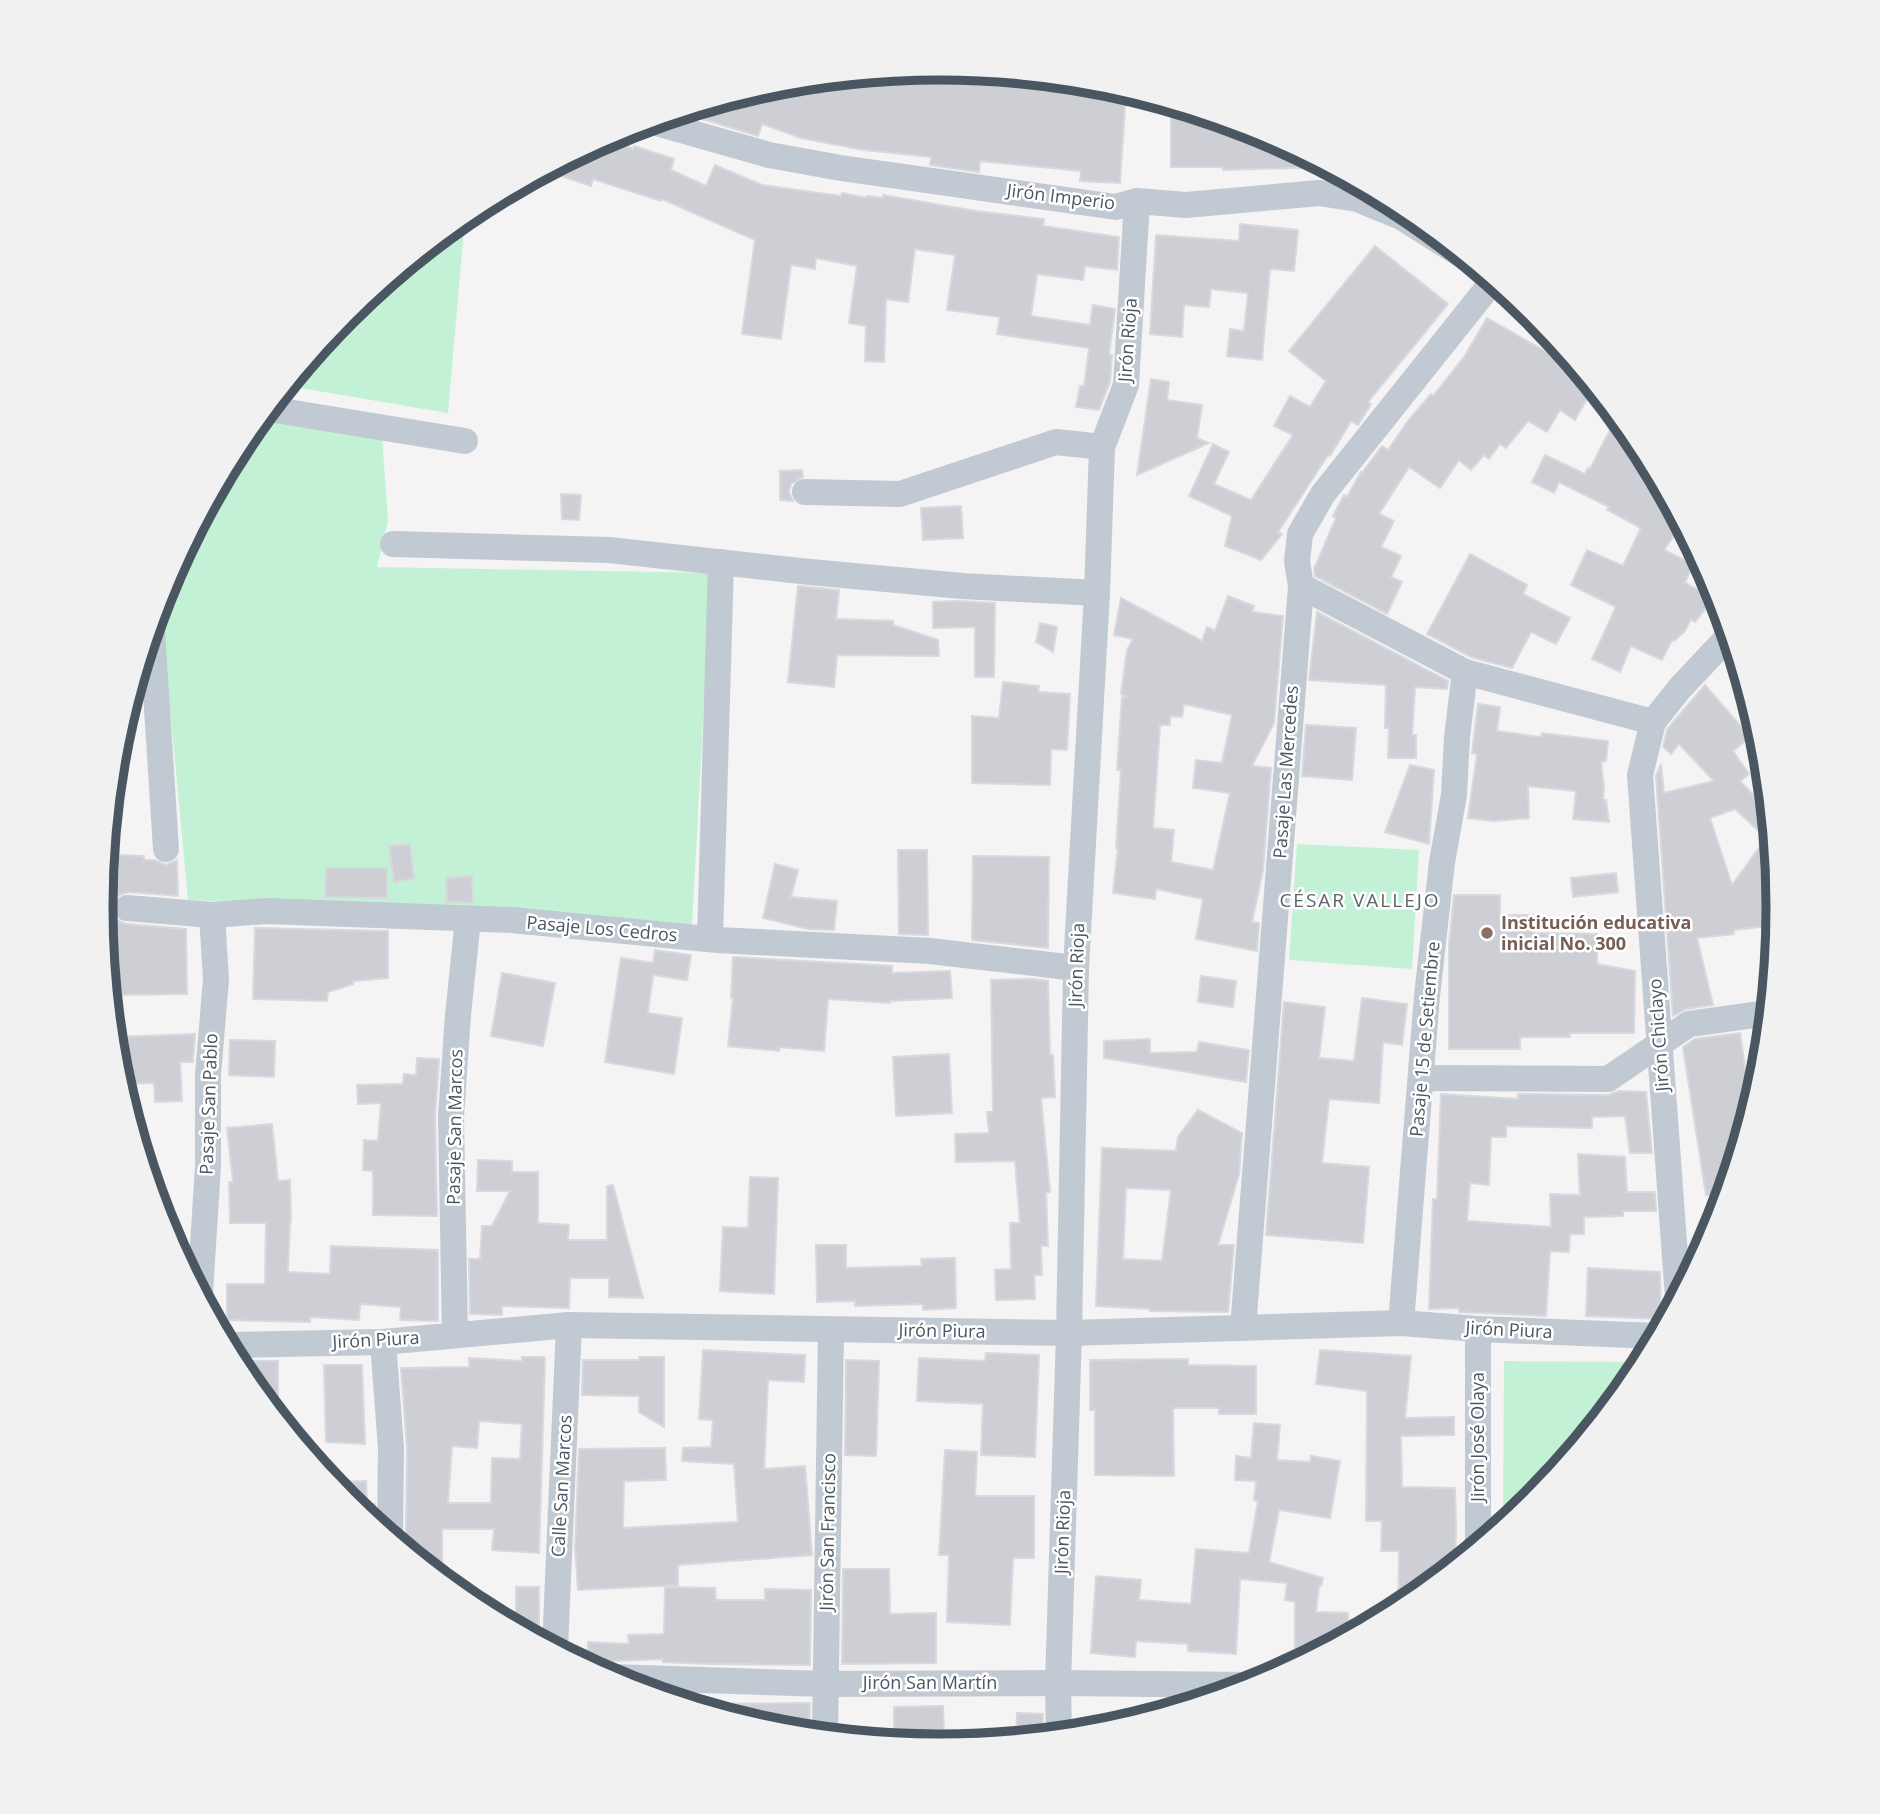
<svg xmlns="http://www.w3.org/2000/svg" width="1880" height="1814" font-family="'Open Sans',sans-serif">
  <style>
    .green { fill: #c3f1d5 }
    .building { fill: #cdcfd5; stroke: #d7d9de; stroke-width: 2; fill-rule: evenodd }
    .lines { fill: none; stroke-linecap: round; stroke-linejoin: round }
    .minor { stroke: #c1cad2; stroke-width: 26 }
    .education-dot { fill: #8d6e63; stroke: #fff; stroke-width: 2.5 }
    .labels { text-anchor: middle; stroke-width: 5; stroke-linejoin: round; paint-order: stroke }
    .street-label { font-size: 18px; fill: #4a5661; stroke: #fff }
    .education-label { font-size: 18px; font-weight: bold; fill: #785e54; stroke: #fff; text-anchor: start }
    .neighbourhood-label { font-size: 19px; letter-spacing: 2px; fill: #5f6368; stroke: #fff }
    .rim { fill: none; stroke: #4a5661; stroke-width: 9 }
  </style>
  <rect width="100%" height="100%" fill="#f5f3f3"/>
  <g class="green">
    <polygon points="465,217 448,413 288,386 347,314"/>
    <polygon points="260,420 382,437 388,521 377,567 711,573 692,925 188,900 160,602 165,586 243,441"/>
    <polygon points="1297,844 1419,850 1412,969 1289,960"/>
    <polygon points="1504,1361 1643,1362 1637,1373 1533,1500 1503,1524"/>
  </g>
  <g class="building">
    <polygon points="940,68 992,73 991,81 1088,90 1089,83 1104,84 1126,91 1120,183 1080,181 1081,171 980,161 979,172 930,165 931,157 864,150 801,138 762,124 758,136 683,113 777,84"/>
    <polygon points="1171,105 1261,132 1326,167 1223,170 1223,167 1171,167"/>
    <polygon points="612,139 633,149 634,146 674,159 671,170 706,186 715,165 762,185 841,196 842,193 867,198 867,196 883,198 883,195 976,211 1044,219 1043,226 1119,237 1117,270 1085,266 1083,280 1037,274 1031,316 1090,325 1093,305 1115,309 1109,355 1112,355 1110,382 1099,410 1076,407 1080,386 1084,386 1089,348 997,334 1000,317 947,310 955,255 915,249 908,302 886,299 884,362 865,361 866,326 849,323 857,266 816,258 815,269 791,265 781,339 742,334 755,240 662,199 661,201 593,179 591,186 546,171 602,141 610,144"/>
    <polygon points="1240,224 1298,230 1294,271 1270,269 1262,360 1227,356 1230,329 1244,331 1248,293 1211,289 1209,307 1184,305 1182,337 1150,334 1156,235 1239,241"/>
    <polygon points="1375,246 1448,304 1368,402 1371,404 1358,425 1351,421 1330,456 1328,455 1278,532 1282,534 1261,560 1225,546 1232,516 1189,496 1213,444 1229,452 1214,484 1251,500 1293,435 1274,426 1290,396 1310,407 1326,381 1289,351"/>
    <polygon points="1487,318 1580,371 1573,383 1590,393 1575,420 1560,410 1547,432 1528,421 1506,448 1500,444 1489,459 1484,455 1471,470 1459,460 1440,488 1409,467 1379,514 1394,521 1381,547 1401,556 1391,577 1402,582 1387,614 1315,576 1314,569 1336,518 1333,516 1344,495 1347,497 1361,472 1362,473 1382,446 1388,450 1407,422 1431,394 1433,396 1464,357"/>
    <polygon points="1151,379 1169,382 1167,400 1202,405 1197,438 1209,443 1137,475"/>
    <polygon points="1617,416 1638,441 1682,524 1664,550 1693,564 1685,583 1714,598 1695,622 1691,619 1685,631 1674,641 1672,640 1662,660 1631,646 1620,672 1592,659 1616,607 1571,585 1587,550 1623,566 1641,528 1607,510 1609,507 1559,482 1554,493 1532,482 1545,455 1585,474 1588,468 1590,469"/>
    <polygon points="802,470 803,477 791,484 789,492 793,501 780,500 780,471"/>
    <polygon points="561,494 581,495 579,520 562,519"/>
    <polygon points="961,506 963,538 923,540 921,508"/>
    <polygon points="1470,554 1527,585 1523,594 1570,618 1556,644 1531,632 1512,668 1471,657 1427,634"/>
    <polygon points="798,586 839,590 836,619 893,621 893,625 938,640 939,656 837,655 834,687 788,682"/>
    <path d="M1228,596l26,10 -2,6 31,4 -9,107 -22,43 19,2 -8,102 -11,52 7,1 -2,28 -61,-12 7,-40 -47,-10 -1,10 -42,-6 5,-45h-2l5,-78h-4l5,-73h4l-5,-3 6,-44 6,-11 -19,-4 7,-37 81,43 5,-14 8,4zM1184,704l48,11 -10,48 -26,-3 -3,28 37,5 -17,77 -42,-8 3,-32 -21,-2 7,-103h10v-9l12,1z"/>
    <polygon points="958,601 995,603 994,677 975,677 975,627 933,628 933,602"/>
    <polygon points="1317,612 1448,681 1447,689 1415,687 1412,735 1416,735 1416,758 1388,758 1389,728 1385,728 1386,685 1309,680"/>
    <polygon points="1040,623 1057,627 1053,652 1036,642"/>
    <polygon points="1003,682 1039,686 1038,692 1070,694 1067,750 1051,749 1050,785 972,783 972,716 999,718"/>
    <path d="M1705,685l45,52 -17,14 16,23 -9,7 29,30 10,96 -2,18 -43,5v4l-37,4 16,67 -27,4 -13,7 -17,-240 5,-12 3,29 50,-12 -35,-37 -8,10 -8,-7 4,-18zM1735,809l31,29 -34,47 -22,-67z"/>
    <polygon points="1478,704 1500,707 1497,731 1541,737 1542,733 1608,741 1606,761 1601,762 1604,786 1603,800 1606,800 1609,822 1573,819 1576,791 1528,786 1529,818 1494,821 1468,818 1477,754 1472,753"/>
    <polygon points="1306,725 1356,728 1352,780 1302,776"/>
    <polygon points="1410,765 1434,770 1429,844 1385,832"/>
    <polygon points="410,844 414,879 394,882 389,846"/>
    <polygon points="898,850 927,850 928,935 899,934"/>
    <polygon points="118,855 144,856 144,860 155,860 166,865 177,860 178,896 128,892 117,896"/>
    <polygon points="973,856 1049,857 1048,948 972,940"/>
    <polygon points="775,864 798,870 791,897 837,901 834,930 808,929 763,918"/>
    <polygon points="326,868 387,868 387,898 325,897"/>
    <polygon points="1616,873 1618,892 1573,897 1571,878"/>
    <polygon points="472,876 473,903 447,902 446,878"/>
    <polygon points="1454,895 1500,895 1500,915 1534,915 1534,933 1597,934 1597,964 1635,971 1634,1033 1570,1033 1570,1037 1520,1037 1520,1049 1449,1049 1449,944"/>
    <polygon points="117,920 126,924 186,929 187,994 112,995 110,923 117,922"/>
    <polygon points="255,928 388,931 388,978 353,981 353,984 328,992 327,1001 253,999"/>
    <polygon points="655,950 691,955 687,980 653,975 648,1013 682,1018 674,1074 605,1062 621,958 653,963"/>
    <polygon points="733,957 892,966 892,973 950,971 952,998 890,1001 890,1003 828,999 824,1051 779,1047 779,1051 728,1046 733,998 731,998"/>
    <polygon points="502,973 555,983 543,1046 491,1036"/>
    <polygon points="1201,976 1236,981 1233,1007 1198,1002"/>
    <polygon points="1033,979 1048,981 1050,1055 1053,1055 1055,1097 1041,1098 1050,1192 1046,1193 1048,1246 1041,1246 1042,1275 1034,1275 1035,1299 996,1300 995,1270 1011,1269 1010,1223 1020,1223 1015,1161 956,1162 955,1134 989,1133 987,1112 993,1112 991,980"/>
    <polygon points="1362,998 1407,1004 1402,1045 1383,1042 1379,1103 1329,1099 1322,1163 1369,1167 1363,1243 1266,1235 1284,1002 1325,1007 1319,1058 1354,1061"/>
    <polygon points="1740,1033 1751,1109 1726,1192 1706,1195 1683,1047 1695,1039"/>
    <polygon points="195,1034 193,1062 180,1062 182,1101 155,1102 154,1083 122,1084 117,1070 116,1037"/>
    <polygon points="1150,1039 1150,1053 1197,1052 1199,1042 1249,1050 1246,1082 1104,1058 1104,1041"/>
    <polygon points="230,1040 275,1041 274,1077 229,1075"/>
    <polygon points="949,1054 952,1113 896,1116 893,1057"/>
    <polygon points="417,1058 439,1059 435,1117 437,1216 373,1215 373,1171 363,1170 364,1140 378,1141 381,1103 358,1104 357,1085 403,1084 404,1074 416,1075"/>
    <polygon points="1619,1091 1646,1092 1652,1153 1630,1153 1625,1116 1592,1117 1592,1128 1506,1126 1506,1137 1491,1137 1489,1185 1470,1183 1467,1221 1551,1227 1550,1194 1580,1195 1578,1154 1625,1157 1627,1192 1655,1192 1656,1211 1623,1211 1623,1216 1584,1217 1584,1234 1570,1234 1569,1252 1550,1251 1546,1316 1459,1312 1459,1308 1429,1309 1433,1199 1437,1199 1441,1094 1518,1099 1518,1094 1608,1095"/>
    <path d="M1198,1110l44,23 -3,41 -21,71h16l-6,67 -78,-1v-2l-54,-3 6,-158 74,3 2,-14zM1126,1188l45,2 -9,71 -39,-2z"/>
    <polygon points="272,1124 278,1181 290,1180 291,1222 290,1222 288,1272 330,1274 331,1246 438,1250 438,1321 400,1320 401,1307 360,1304 359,1320 310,1317 310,1322 227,1320 227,1284 265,1284 266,1223 230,1223 229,1182 233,1182 227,1128"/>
    <polygon points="478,1160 512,1161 512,1172 538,1172 538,1223 569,1225 568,1240 607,1240 607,1186 613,1185 643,1298 609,1297 609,1278 570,1278 569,1308 502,1306 502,1315 470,1314 469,1259 480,1259 482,1226 492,1226 510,1191 477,1191"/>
    <polygon points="750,1177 778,1178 774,1294 720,1291 723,1227 748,1228"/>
    <polygon points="816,1245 846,1245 846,1268 922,1266 921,1259 955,1258 956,1308 923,1310 923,1304 855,1306 855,1301 817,1302"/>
    <polygon points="1588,1268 1660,1272 1661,1319 1586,1316"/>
    <polygon points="703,1350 805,1355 804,1382 768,1380 764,1469 805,1466 812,1555 678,1565 678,1585 578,1590 575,1547 579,1449 665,1448 666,1480 624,1481 623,1528 738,1522 734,1464 682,1461 683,1448 711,1447 713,1420 699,1419"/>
    <polygon points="1320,1350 1411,1356 1405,1418 1454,1417 1454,1435 1401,1436 1402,1487 1455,1488 1456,1526 1455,1564 1398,1609 1399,1551 1381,1551 1382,1521 1366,1521 1367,1391 1316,1384"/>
    <polygon points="986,1353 1039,1355 1035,1457 981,1455 983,1404 917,1401 919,1358 985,1361"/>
    <path d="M522,1357h22l1,2 -6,194 -47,-3 2,-21h-52v49l-40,-33 4,-9 1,-88 -6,-80 68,-1v-9l53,3zM479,1421l43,3 -2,35 -28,-1 -1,45h-43l4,-57 25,2z"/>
    <polygon points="639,1357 664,1357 664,1427 639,1412 639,1396 582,1395 583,1360 639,1360"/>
    <polygon points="1188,1359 1188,1365 1256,1366 1256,1414 1219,1414 1219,1408 1173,1408 1174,1476 1095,1475 1095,1410 1090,1410 1090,1360"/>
    <polygon points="846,1360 879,1361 876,1456 845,1455"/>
    <polygon points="236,1361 278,1361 278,1417 242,1373"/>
    <polygon points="324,1365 362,1365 365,1444 326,1442"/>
    <polygon points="1254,1423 1280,1425 1277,1460 1310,1462 1311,1456 1340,1461 1330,1518 1279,1510 1269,1562 1323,1578 1321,1586 1319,1586 1316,1612 1348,1613 1348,1636 1295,1664 1295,1602 1285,1600 1287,1583 1240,1579 1236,1654 1188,1651 1188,1644 1136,1641 1135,1657 1091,1653 1096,1576 1141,1580 1139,1600 1191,1604 1196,1549 1249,1553 1258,1501 1254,1500 1256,1481 1235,1480 1236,1456 1251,1458"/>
    <polygon points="945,1450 977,1452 975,1496 1034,1496 1034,1558 1013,1558 1010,1625 947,1622 949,1555 939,1555"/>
    <polygon points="366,1481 367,1504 375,1504 374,1523 347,1500 332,1482"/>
    <polygon points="843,1569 889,1569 890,1614 936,1613 936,1663 842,1664"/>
    <polygon points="516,1587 539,1587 539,1639 516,1627"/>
    <polygon points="665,1587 715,1588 716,1600 765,1600 765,1589 811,1590 810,1665 710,1664 663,1662 663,1659 587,1662 588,1642 629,1644 628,1635 664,1634"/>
    <polygon points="810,1703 809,1733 776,1730 706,1708 707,1704"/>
    <polygon points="943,1706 944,1730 929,1730 930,1745 912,1743 911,1732 894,1732 894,1707"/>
    <polygon points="1017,1713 1043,1714 1042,1736 1016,1738"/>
  </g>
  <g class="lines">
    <g class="minor">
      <polyline points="653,122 769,155 841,168 1116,207 1137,201 1186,205 1319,193 1357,199 1401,217 1460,254"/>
      <polyline points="269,409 465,441"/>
      <polyline points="805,492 900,494 1056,442 1102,447"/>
      <polyline points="393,544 609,550 810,572 962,586 1097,593"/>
      <polyline points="1301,586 1465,672 1653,722"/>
      <polyline points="152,630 166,849"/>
      <polyline points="127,908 212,915 267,911 512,920 718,940 930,951 1076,968"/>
      <polyline points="710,939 721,562"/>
      <polyline points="1422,1078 1608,1079 1689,1024 1768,1013"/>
      <polyline points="200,1293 208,1166 208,1075 216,979 212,915"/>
      <polyline points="1678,1298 1640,775 1653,722 1680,688 1730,635"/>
      <polyline points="1401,1323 1427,996 1442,862 1454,795 1457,737 1465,672"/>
      <polyline points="1243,1328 1301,586 1297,561 1300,534 1323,494 1493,281"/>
      <polyline points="455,1335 451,1117 458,1015 468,919"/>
      <polyline points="383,1342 391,1448 390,1536"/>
      <polyline points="228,1345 383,1342 569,1325 1069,1333 1401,1323 1478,1329 1657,1336"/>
      <polyline points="1478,1545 1478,1329"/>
      <polyline points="555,1648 569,1325"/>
      <polyline points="610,1677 825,1684 1058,1683 1250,1685"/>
      <polyline points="825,1734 831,1330"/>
      <polyline points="1059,1734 1058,1683 1069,1333 1076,968 1097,593 1102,447 1126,385 1137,201"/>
    </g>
  </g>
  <circle class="education-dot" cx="1487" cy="933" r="7"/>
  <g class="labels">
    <g class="street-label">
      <text transform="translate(1061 197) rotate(7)" y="6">Jirón Imperio</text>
      <text transform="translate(1128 340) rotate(-86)" y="6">Jirón Rioja</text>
      <text transform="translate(1286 772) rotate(-86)" y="6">Pasaje Las Mercedes</text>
      <text transform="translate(602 929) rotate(5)" y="6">Pasaje Los Cedros</text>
      <text transform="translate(1077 965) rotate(-88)" y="6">Jirón Rioja</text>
      <text transform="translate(1659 1035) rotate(-94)" y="6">Jirón Chiclayo</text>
      <text transform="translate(1425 1039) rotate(-85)" y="6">Pasaje 15 de Setiembre</text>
      <text transform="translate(209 1104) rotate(-88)" y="6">Pasaje San Pablo</text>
      <text transform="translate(455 1127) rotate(-89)" y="6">Pasaje San Marcos</text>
      <text transform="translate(1509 1330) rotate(3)" y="6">Jirón Piura</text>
      <text transform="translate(942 1331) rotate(1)" y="6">Jirón Piura</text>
      <text transform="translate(376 1340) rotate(-3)" y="6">Jirón Piura</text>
      <text transform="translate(1478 1437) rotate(-90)" y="6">Jirón José Olaya</text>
      <text transform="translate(562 1486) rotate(-87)" y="6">Calle San Marcos</text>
      <text transform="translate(828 1532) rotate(-89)" y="6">Jirón San Francisco</text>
      <text transform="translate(1063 1532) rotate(-88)" y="6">Jirón Rioja</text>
      <text x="930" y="1689">Jirón San Martín</text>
    </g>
    <g class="education-label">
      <text x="1501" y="929">Institución educativa<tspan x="1501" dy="21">inicial No. 300</tspan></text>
    </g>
    <g class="neighbourhood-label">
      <text x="1360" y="907">CÉSAR VALLEJO</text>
    </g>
  </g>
  <path d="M0 0H1880V1814H0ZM939 80H940A826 826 0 0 1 1766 906V908A826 826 0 0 1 940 1734H939A826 826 0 0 1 113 908V906A826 826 0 0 1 939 80Z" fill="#f1f1f2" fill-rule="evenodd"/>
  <path class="rim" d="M939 80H940A826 826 0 0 1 1766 906V908A826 826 0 0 1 940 1734H939A826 826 0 0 1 113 908V906A826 826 0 0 1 939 80Z"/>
</svg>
